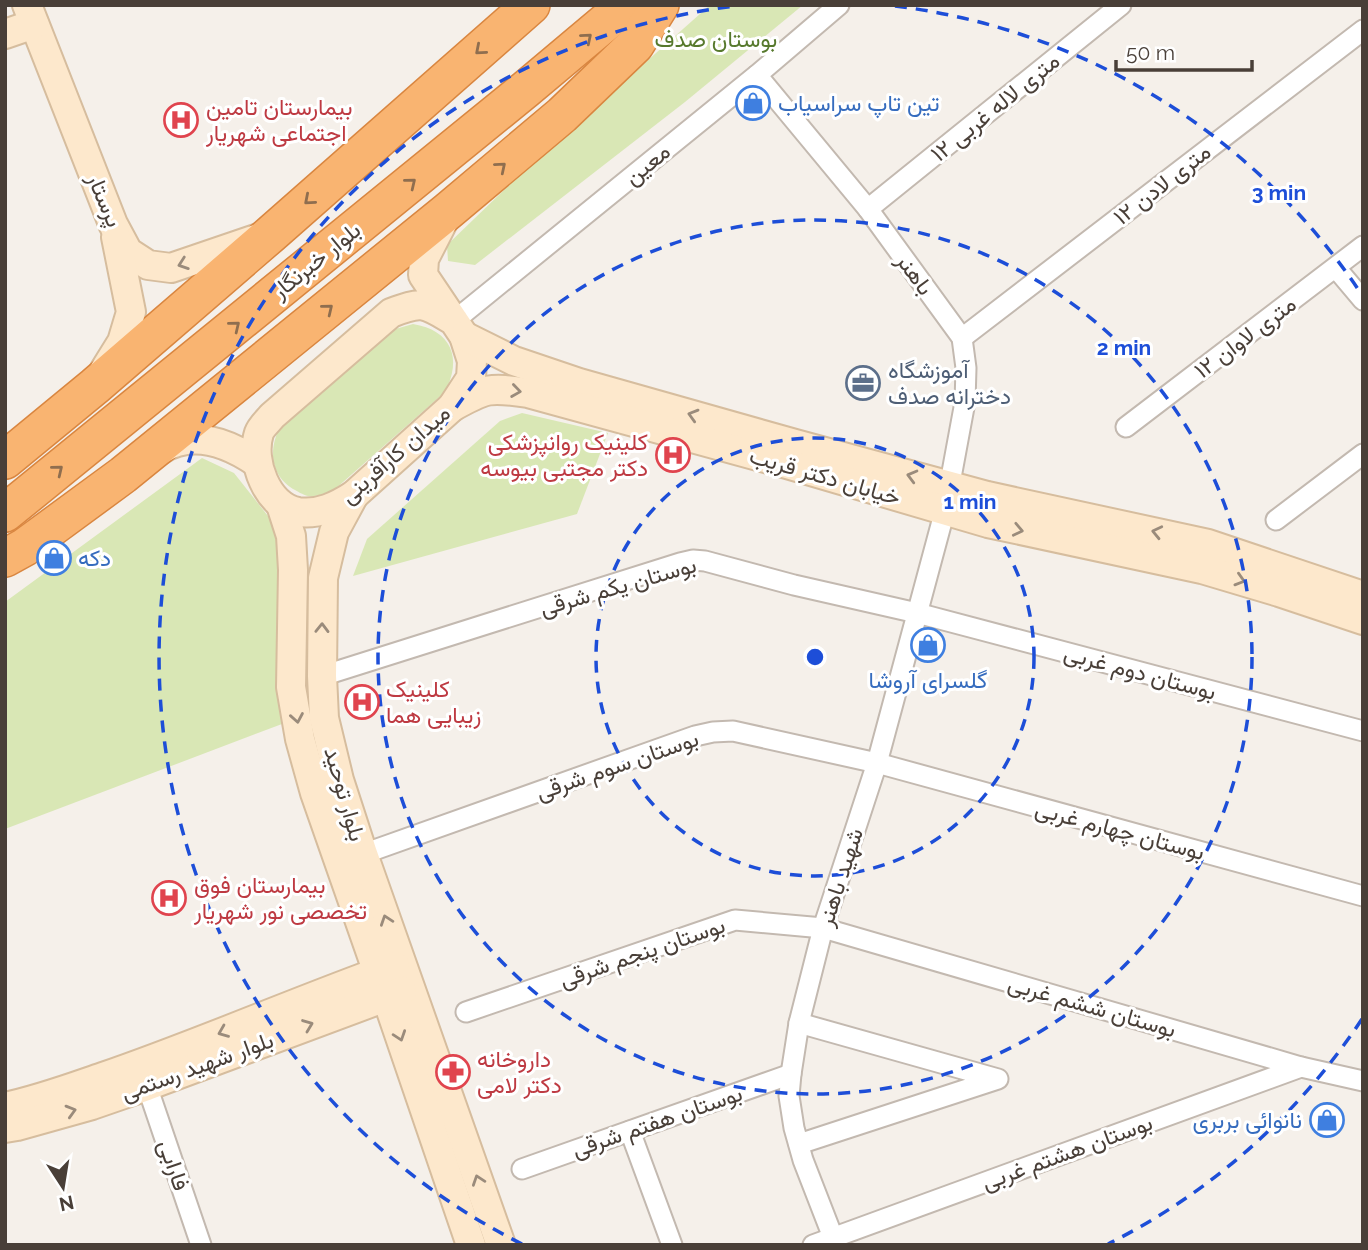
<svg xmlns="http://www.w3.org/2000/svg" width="1368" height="1250" font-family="Raleway,Vazirmatn,sans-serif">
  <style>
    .green { fill: #d9e7b5 }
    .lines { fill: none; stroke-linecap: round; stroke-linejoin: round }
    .street-casing { stroke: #c3b9b0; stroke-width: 23 }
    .secondary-casing { stroke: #d6bd9e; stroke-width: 32 }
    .highway-casing { stroke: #d98640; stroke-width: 40 }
    .street { stroke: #fff; stroke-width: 19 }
    .secondary { stroke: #fde8cc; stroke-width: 28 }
    .highway { stroke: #f9b471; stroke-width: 37 }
    .oneway { stroke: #8f6e4f }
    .oneway2 { stroke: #9a8b7b }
    .ring { fill: none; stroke: #1d4ed8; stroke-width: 3.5; stroke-dasharray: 12 9 }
    .labels { text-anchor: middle; stroke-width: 6; stroke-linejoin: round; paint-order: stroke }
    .park-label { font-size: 23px; fill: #57792d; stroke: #fff }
    .shop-label { font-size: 23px; fill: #366cbe; stroke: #fff; text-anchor: start }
    .health-label { font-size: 23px; fill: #be3a42; stroke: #fff; text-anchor: start }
    .street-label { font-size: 23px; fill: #493f38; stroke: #fff }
    .service-label { font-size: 23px; fill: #4e5e75; stroke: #fff; text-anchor: start }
    .centre { fill: #1d4ed8; stroke: #fff; stroke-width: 3.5 }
    .ring-label { font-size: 21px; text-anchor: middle; font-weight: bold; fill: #1d4ed8; stroke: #fff; stroke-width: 6; stroke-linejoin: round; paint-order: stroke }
  </style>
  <rect width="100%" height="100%" fill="#f5f0ea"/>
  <g class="green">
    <polygon points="710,5 803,5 685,102 475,265 448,261 447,245 530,165"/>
    <path d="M413,324c38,6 50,34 32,68l-111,98c-8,3 -17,7 -26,6 -5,-1 -11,-5 -15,-7 -22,-14 -24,-37 -15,-58l114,-101z"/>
    <polygon points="522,413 608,433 577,514 353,576 367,539 500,421"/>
    <polygon points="202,458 234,473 283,535 279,666 282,724 5,829 5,602"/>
  </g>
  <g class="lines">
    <g class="street-casing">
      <g id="street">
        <polyline points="757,75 868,209 962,338 966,368 965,402 945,510 877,763 823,928 799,1023 791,1074 789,1096 794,1128 803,1160 836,1245"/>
        <polyline points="868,209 1121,5"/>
        <polyline points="1336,268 1363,300"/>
        <polyline points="454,321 757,75 839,5"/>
        <polyline points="962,338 1363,30"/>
        <polyline points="1126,427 1363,246"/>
        <polyline points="1276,520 1363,454"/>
        <polyline points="322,676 680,563 693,560 705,561 794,585 917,613 1363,731"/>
        <polyline points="363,854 695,736 713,732 733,731 877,763 1363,896"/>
        <polyline points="466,1012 735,920 823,928 1301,1067 1363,1081"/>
        <polyline points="147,1086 201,1245"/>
        <polyline points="630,1131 672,1245"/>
        <polyline points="799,1144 998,1079 799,1023"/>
        <polyline points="522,1169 791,1074"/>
        <polyline points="813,1245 1301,1067"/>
      </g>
    </g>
    <g class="secondary-casing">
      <g id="secondary">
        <polyline points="27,5 113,224 128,252 148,265 171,268 259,238"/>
        <polyline points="5,34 34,24"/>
        <path d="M445,218l-21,41 -1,16 41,61 8,25 -1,17 -19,29 -98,88c-17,11 -35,20 -56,17 -31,-6 -48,-51 -39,-79 2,-6 9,-12 13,-17l119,-103c33,-13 34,-9 63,8"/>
        <polyline points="464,336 514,361 579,383 795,444 987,496 1208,544 1363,596"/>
        <polyline points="104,371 122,342 131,312 116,237"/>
        <path d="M452,407c34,-19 37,-20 76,-14l259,71 201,59 214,46 77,23 84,28"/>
        <path d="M160,450c32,-21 68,-7 96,12"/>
        <polyline points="354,495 334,532 323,578 322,676 324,718 339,780 363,854 501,1245"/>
        <polyline points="281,505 291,536 293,570 291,687 300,739 315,793 386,996 471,1245"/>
        <path d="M5,1107c34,-7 66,-19 98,-30 99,-34 194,-76 292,-111"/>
        <polyline points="5,1128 17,1126 92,1105 147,1086 402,991"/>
      </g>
    </g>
    <g class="highway-casing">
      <g id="highway">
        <polyline points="5,460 95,386 271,234 531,5"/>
        <polyline points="5,513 526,89 626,5"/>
        <polyline points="5,558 25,547 123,475 448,211 562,115 635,45 660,5"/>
      </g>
    </g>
    <use href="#street" class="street"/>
    <use href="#secondary" class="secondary"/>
    <use href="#highway" class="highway"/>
  </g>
  <defs><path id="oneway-chevron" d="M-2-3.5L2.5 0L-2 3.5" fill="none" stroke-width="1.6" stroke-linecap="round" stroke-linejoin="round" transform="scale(1.75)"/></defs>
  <g class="oneway">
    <use href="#oneway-chevron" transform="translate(587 38) rotate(-40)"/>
    <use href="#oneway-chevron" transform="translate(480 50) rotate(139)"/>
    <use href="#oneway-chevron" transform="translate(501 167) rotate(-40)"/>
    <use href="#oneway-chevron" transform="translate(411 183) rotate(-39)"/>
    <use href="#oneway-chevron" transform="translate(309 200) rotate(139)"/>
    <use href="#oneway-chevron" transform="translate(328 309) rotate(-39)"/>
    <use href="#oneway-chevron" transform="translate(235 326) rotate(-39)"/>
    <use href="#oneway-chevron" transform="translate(58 470) rotate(-39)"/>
  </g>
  <g class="oneway2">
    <use href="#oneway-chevron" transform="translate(183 264) rotate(161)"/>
    <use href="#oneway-chevron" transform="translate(516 391) rotate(8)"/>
    <use href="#oneway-chevron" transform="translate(693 415) rotate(-164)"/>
    <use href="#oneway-chevron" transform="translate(912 476) rotate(-165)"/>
    <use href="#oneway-chevron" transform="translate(1018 530) rotate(12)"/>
    <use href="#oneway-chevron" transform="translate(1157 532) rotate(-167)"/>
    <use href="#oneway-chevron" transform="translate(1240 580) rotate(17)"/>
    <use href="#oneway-chevron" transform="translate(322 628) rotate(-89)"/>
    <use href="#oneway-chevron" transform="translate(297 718) rotate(80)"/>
    <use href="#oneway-chevron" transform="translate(386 920) rotate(-109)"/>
    <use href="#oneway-chevron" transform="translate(308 1025) rotate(-21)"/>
    <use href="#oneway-chevron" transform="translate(223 1032) rotate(158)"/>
    <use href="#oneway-chevron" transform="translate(400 1036) rotate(71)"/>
    <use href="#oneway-chevron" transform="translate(71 1111) rotate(-16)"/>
    <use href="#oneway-chevron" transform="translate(478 1180) rotate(-109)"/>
  </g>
  <g class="ring">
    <circle cx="815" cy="657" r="219"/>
    <circle cx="815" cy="657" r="437"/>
    <path d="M1362 1019A656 656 0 0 1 1108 1244M522 1244A656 656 0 0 1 735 6M895 6A656 656 0 0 1 1362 295"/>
  </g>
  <defs>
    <g id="shop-ring" transform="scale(1.75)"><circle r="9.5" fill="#fff" stroke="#3f7fe0" stroke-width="1.5"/><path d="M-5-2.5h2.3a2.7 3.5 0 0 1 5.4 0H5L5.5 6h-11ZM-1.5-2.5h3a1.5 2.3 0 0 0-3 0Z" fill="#3f7fe0"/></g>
    <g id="hospital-ring" transform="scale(1.75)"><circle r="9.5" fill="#fff" stroke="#e0444e" stroke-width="1.5"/><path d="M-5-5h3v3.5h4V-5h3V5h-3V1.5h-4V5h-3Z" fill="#e0444e"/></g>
    <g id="office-ring" transform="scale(1.75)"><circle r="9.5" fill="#fff" stroke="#5c6f8a" stroke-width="1.5"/><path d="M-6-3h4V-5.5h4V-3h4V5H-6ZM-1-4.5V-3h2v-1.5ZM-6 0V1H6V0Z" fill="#5c6f8a"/></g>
    <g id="pharmacy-ring" transform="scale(1.75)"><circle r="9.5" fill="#fff" stroke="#e0444e" stroke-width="1.5"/><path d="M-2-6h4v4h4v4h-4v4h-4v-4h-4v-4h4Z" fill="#e0444e"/></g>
  </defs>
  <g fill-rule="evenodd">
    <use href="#shop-ring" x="753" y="103"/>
    <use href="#hospital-ring" x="181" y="120"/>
    <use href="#office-ring" x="863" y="383"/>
    <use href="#hospital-ring" x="673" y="455"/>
    <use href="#shop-ring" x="54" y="558"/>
    <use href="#shop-ring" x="928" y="645"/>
    <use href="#hospital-ring" x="362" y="702"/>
    <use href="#hospital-ring" x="169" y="898"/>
    <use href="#pharmacy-ring" x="453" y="1072"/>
    <use href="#shop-ring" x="1327" y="1120"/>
  </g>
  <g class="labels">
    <g class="park-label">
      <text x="716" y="47">بوستان صدف</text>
    </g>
    <g class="shop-label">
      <text x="778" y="111">تین تاپ سراسیاب</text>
      <text x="78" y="566">دکه</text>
      <text x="928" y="688" text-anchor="middle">گلسرای آروشا</text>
      <text x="1302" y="1128" text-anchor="end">نانوائی بربری</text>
    </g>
    <g class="health-label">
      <text x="206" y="115">بیمارستان تامین<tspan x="206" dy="26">اجتماعی شهریار</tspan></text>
      <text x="648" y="450" text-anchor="end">کلینیک روانپزشکی<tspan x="648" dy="26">دکتر مجتبی بیوسه</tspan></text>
      <text x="386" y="697">کلینیک<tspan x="386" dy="26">زیبایی هما</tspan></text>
      <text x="194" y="893">بیمارستان فوق<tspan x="194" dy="26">تخصصی نور شهریار</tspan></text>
      <text x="477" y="1067">داروخانه<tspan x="477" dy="26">دکتر لامی</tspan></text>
    </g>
    <g class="street-label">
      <text transform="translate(995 107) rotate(-39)" y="8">۱۲ متری لاله غربی</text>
      <text transform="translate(647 164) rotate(-39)" y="8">معین</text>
      <text transform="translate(1162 184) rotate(-38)" y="8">۱۲ متری لادن</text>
      <text transform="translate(105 200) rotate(67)" y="8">پرستار</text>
      <text transform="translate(316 260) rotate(-39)" y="8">بلوار خبرنگار</text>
      <text transform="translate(915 274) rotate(54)" y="8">باهنر</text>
      <text transform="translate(1245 337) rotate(-37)" y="8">۱۲ متری لاوان</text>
      <text transform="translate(395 454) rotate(-41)" y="8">میدان کارآفرینی</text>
      <text transform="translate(825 476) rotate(16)" y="8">خیابان دکتر قریب</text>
      <text transform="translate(618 586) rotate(-16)" y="8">بوستان یکم شرقی</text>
      <text transform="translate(1140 672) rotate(15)" y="8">بوستان دوم غربی</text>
      <text transform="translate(617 765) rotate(-19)" y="8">بوستان سوم شرقی</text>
      <text transform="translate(345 794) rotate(74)" y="8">بلوار توحید</text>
      <text transform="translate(1120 830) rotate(15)" y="8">بوستان چهارم غربی</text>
      <text transform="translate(840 877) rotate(-72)" y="8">شهید باهنر</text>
      <text transform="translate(642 952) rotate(-19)" y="8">بوستان پنجم شرقی</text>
      <text transform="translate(1092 1006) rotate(16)" y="8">بوستان ششم غربی</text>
      <text transform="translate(197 1066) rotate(-20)" y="8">بلوار شهید رستمی</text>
      <text transform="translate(657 1121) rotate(-19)" y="8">بوستان هفتم شرقی</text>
      <text transform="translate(1067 1152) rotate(-20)" y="8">بوستان هشتم غربی</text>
      <text transform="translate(174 1165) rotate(71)" y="8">فارابی</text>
    </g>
    <g class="service-label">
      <text x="888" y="378">آموزشگاه<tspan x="888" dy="26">دخترانه صدف</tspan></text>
    </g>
  </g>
  <circle cx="815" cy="657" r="10" class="centre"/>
  <g class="ring-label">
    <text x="1279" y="200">3 min</text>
    <text x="1124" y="355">2 min</text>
    <text x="970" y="509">1 min</text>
  </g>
  <rect width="1368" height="1250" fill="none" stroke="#493f38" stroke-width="14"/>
  <g transform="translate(63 1187) rotate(168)" stroke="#ffffff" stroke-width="5" paint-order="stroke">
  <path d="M0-5L12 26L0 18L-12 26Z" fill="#493f38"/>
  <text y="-10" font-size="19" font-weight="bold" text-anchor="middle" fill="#493f38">N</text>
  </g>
  <path d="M1116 60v10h136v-10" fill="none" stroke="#493f38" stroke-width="3.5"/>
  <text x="1126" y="60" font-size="21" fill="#493f38" stroke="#ffffff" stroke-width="5" paint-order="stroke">50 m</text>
</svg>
